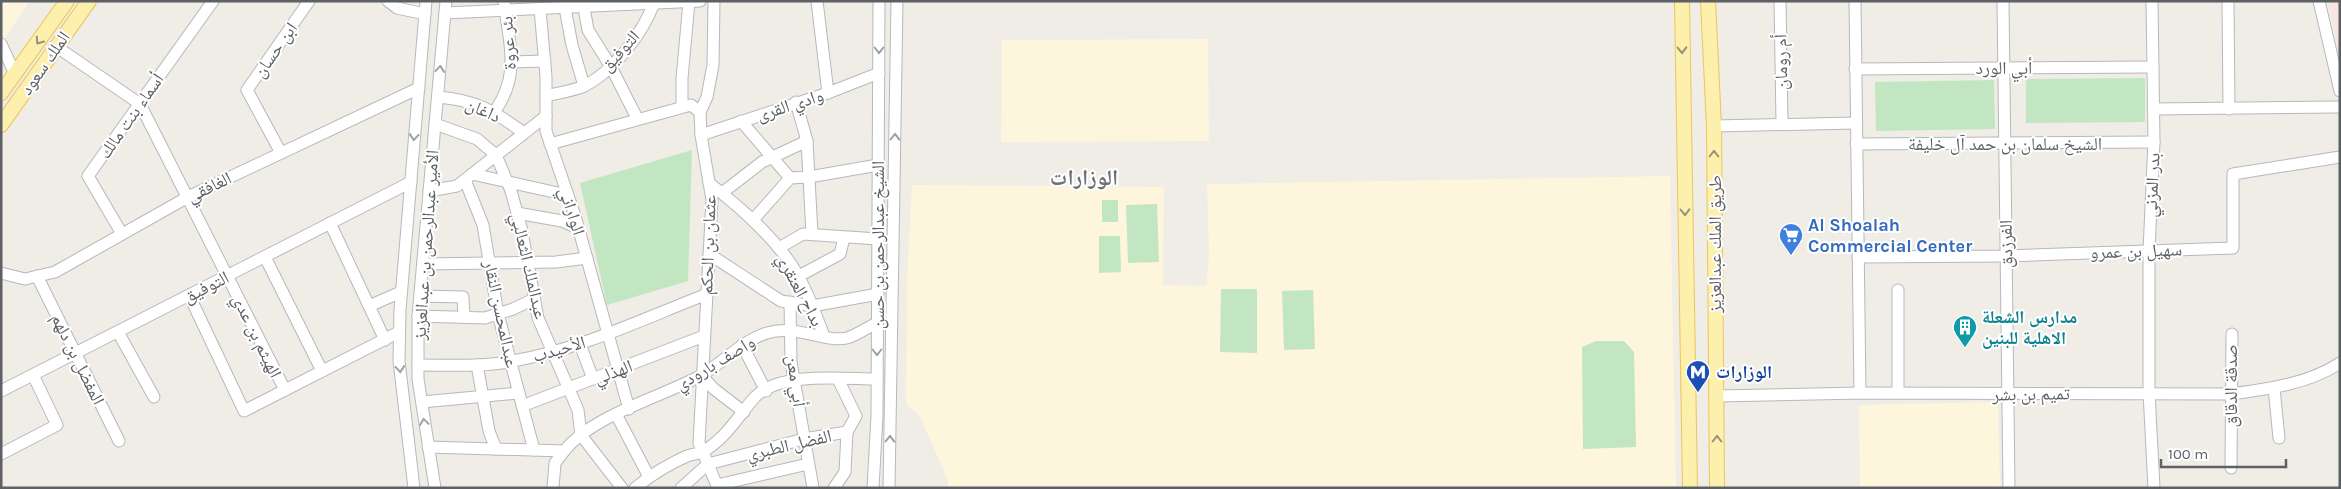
<svg xmlns="http://www.w3.org/2000/svg" width="2341" height="489" font-family="Karla,'Noto Naskh Arabic',sans-serif">
  <style>
    .commercial { fill: #fdf5dc }
    .medical { fill: #fbe4e2 }
    .green { fill: #c3e6c2 }
    .lines { fill: none; stroke-linecap: round; stroke-linejoin: round }
    .minor-casing { stroke: #b6b8bc; stroke-width: 13 }
    .major-casing { stroke: #eec45f; stroke-width: 16 }
    .minor { stroke: #fff; stroke-width: 11 }
    .major { stroke: #fdefac; stroke-width: 14 }
    .oneway { stroke: #95937e }
    .oneway2 { stroke: #9ea0a3 }
    .labels { text-anchor: middle; stroke-width: 4; stroke-linejoin: round; paint-order: stroke }
    .street-label { font-size: 18px; fill: #5d6165; stroke: #fff }
    .shop-label { font-size: 18px; font-weight: bold; fill: #366cbe; stroke: #fff; text-anchor: start }
    .culture-label { font-size: 18px; font-weight: bold; fill: #0d838f; stroke: #fff; text-anchor: start }
    .transit-label { font-size: 18px; font-weight: bold; fill: #164399; stroke: #fff; text-anchor: start }
    .district-label { font-size: 22px; font-weight: bold; fill: #6e7377; stroke: #fff }
  </style>
  <rect width="100%" height="100%" fill="#efede5"/>
  <g class="commercial">
    <polygon points="1,1 30,1 1,44"/>
    <polygon points="1208,39 1209,141 1001,142 1002,40"/>
    <polygon points="1670,176 1676,488 948,488 948,480 920,417 906,403 907,279 912,185 1164,187 1163,285 1206,286 1209,256 1207,184"/>
    <polygon points="1998,402 2000,488 1860,488 1859,405"/>
  </g>
  <polygon class="medical" points="2329,1 2340,1 2340,54 2332,16"/>
  <g class="green">
    <polygon points="2145,78 2145,122 2026,123 2026,79"/>
    <polygon points="1994,80 1995,129 1876,131 1875,82"/>
    <polygon points="692,150 688,281 607,305 580,183"/>
    <rect x="1102" y="200" width="16" height="22"/>
    <polygon points="1157,204 1159,262 1128,263 1126,205"/>
    <polygon points="1099,236 1120,236 1121,272 1099,273"/>
    <polygon points="1221,289 1257,289 1257,353 1220,352"/>
    <polygon points="1313,290 1315,349 1284,350 1282,291"/>
    <polygon points="1596,341 1624,341 1634,352 1636,447 1583,449 1582,347"/>
  </g>
  <g class="lines">
    <g class="minor-casing">
      <g id="minor">
        <polyline points="388,1 397,8 425,14"/>
        <polyline points="714,1 713,65 707,97 700,112 701,135 712,200 699,443 718,488"/>
        <polyline points="817,1 828,93"/>
        <polyline points="1780,1 1782,123"/>
        <polyline points="1855,1 1860,393"/>
        <polyline points="2003,1 2009,488"/>
        <polyline points="2152,1 2154,142 2149,250 2149,392 2154,488"/>
        <polyline points="2228,1 2229,109"/>
        <polyline points="2319,1 2340,91"/>
        <polyline points="565,8 572,45 584,86"/>
        <polyline points="584,8 588,30 611,67 637,118"/>
        <polyline points="540,9 546,77 546,131 575,216 629,409"/>
        <polyline points="445,13 700,1"/>
        <polyline points="1,44 15,74"/>
        <polyline points="57,47 140,104 285,390"/>
        <polyline points="511,62 545,61"/>
        <polyline points="1855,69 2153,67"/>
        <path d="M546,96c12,-3 27,-5 38,-10 29,-14 59,-53 70,-83"/>
        <path d="M438,97c38,3 56,14 86,36"/>
        <polyline points="796,102 807,141 812,234"/>
        <polyline points="682,107 682,78 689,2"/>
        <polyline points="2153,109 2340,107"/>
        <path d="M495,111c26,-37 14,-68 9,-110"/>
        <polyline points="741,121 790,178"/>
        <polyline points="435,124 477,139 496,155 511,191 521,227 538,318 578,410 581,435 622,488"/>
        <polyline points="1714,126 1856,123"/>
        <polyline points="701,135 828,93 879,73"/>
        <polyline points="550,144 691,105 700,112"/>
        <polyline points="1856,144 2154,142"/>
        <polyline points="281,153 247,90 309,1"/>
        <polyline points="472,174 567,195"/>
        <polyline points="465,180 483,225 498,314 534,450"/>
        <path d="M709,183c28,22 55,45 77,74 17,22 28,53 38,79"/>
        <polyline points="429,191 457,186 546,116"/>
        <polyline points="722,193 762,162 807,141"/>
        <polyline points="517,213 562,221 578,228"/>
        <polyline points="753,220 790,178 809,177 878,165"/>
        <polyline points="330,223 385,340"/>
        <polyline points="122,234 88,176 213,1"/>
        <polyline points="779,248 803,234 878,239"/>
        <polyline points="709,254 781,301 812,306 878,294"/>
        <polyline points="265,257 322,371"/>
        <polyline points="1858,257 2006,256 2233,248 2233,174 2340,157"/>
        <polyline points="423,264 556,262 587,258"/>
        <polyline points="1,273 25,279 55,272 188,197 419,88"/>
        <polyline points="37,276 119,441"/>
        <polyline points="797,277 840,254 844,238"/>
        <polyline points="189,295 244,411 399,332"/>
        <polyline points="420,296 463,297 464,317"/>
        <polyline points="790,302 791,362 813,488"/>
        <polyline points="369,306 401,292"/>
        <polyline points="418,316 485,318 513,309 534,299"/>
        <polyline points="118,332 154,397"/>
        <polyline points="580,344 593,379"/>
        <polyline points="742,345 766,391"/>
        <path d="M418,365c32,0 64,2 95,-4 68,-12 130,-42 194,-67"/>
        <polyline points="477,365 489,431 496,449"/>
        <polyline points="701,375 714,389 744,412"/>
        <polyline points="2274,388 2279,438"/>
        <polyline points="1,391 411,182"/>
        <polyline points="1898,393 1898,290"/>
        <path d="M1716,396l144,-3 371,1c37,-5 77,-10 109,-31"/>
        <polyline points="422,402 519,393"/>
        <polyline points="522,406 704,336"/>
        <polyline points="616,414 649,477"/>
        <path d="M428,447l136,4c29,-36 95,-53 136,-75 23,-13 41,-35 67,-43 29,-9 58,10 80,5 10,-3 21,-11 30,-15"/>
        <polyline points="1,454 57,425 33,375"/>
        <polyline points="2231,468 2232,334"/>
        <polyline points="717,485 808,464"/>
        <polyline points="414,488 399,361 400,310 426,1"/>
        <polyline points="435,488 418,379 418,316 446,1"/>
        <polyline points="553,488 555,463 564,451"/>
        <path d="M635,488c16,-13 34,-24 52,-32 5,-2 11,-2 15,-4 24,-13 36,-36 53,-55 25,-26 89,-18 122,-18"/>
        <polyline points="681,488 708,464 804,439 847,432 856,416 838,379"/>
        <polyline points="834,488 845,472 847,432"/>
        <polyline points="873,488 877,416 879,1"/>
        <polyline points="889,488 897,1"/>
      </g>
    </g>
    <g class="major-casing">
      <g id="major">
        <polyline points="1682,1 1690,488"/>
        <polyline points="1708,1 1714,126 1717,488"/>
        <polyline points="1,93 67,1"/>
        <polyline points="1,125 89,1"/>
      </g>
    </g>
    <use href="#minor" class="minor"/>
    <use href="#major" class="major"/>
  </g>
  <defs><path id="oneway-chevron" d="M-2-3.5L2.5 0L-2 3.5" fill="none" stroke-width="1.6" stroke-linecap="round" stroke-linejoin="round" transform="scale(1.25)"/></defs>
  <g class="oneway">
    <use href="#oneway-chevron" transform="translate(39 41) rotate(125)"/>
    <use href="#oneway-chevron" transform="translate(1682 50) rotate(89)"/>
    <use href="#oneway-chevron" transform="translate(1714 154) rotate(-90)"/>
    <use href="#oneway-chevron" transform="translate(1685 212) rotate(89)"/>
    <use href="#oneway-chevron" transform="translate(1717 439) rotate(-90)"/>
  </g>
  <g class="oneway2">
    <use href="#oneway-chevron" transform="translate(879 50) rotate(90)"/>
    <use href="#oneway-chevron" transform="translate(440 69) rotate(-85)"/>
    <use href="#oneway-chevron" transform="translate(414 137) rotate(95)"/>
    <use href="#oneway-chevron" transform="translate(895 137) rotate(-89)"/>
    <use href="#oneway-chevron" transform="translate(877 352) rotate(90)"/>
    <use href="#oneway-chevron" transform="translate(400 369) rotate(85)"/>
    <use href="#oneway-chevron" transform="translate(424 422) rotate(-98)"/>
    <use href="#oneway-chevron" transform="translate(890 439) rotate(-89)"/>
  </g>
  <defs>
    <g id="supermarket-pin" transform="scale(1.25)"><path d="M0 17L-7.5 6A9.5 9.5 0 1 1 7.5 6Z" fill="#3f7fe0" stroke="#fff"/><path d="M-6-5.5h2.5l.6 2H6L4.5 2H-2.5L-4.4-4H-6ZM-1.5 3.2a1.3 1.3 0 1 0 .1 0ZM3 3.2a1.3 1.3 0 1 0 .1 0Z" fill="#fff"/></g>
    <g id="building-pin" transform="scale(1.25)"><path d="M0 17L-7.5 6A9.5 9.5 0 1 1 7.5 6Z" fill="#0f9aa8" stroke="#fff"/><path d="M-4-6H4V6H1V3H-1V6H-4ZM-2.5-4.3h1.7v1.8h-1.7ZM.8-4.3h1.7v1.8H.8ZM-2.5-1h1.7V.8h-1.7ZM.8-1h1.7V.8H.8Z" fill="#fff"/></g>
    <g id="metro-pin" transform="scale(1.25)"><path d="M0 17L-7.5 6A9.5 9.5 0 1 1 7.5 6Z" fill="#1a4fb4" stroke="#fff"/><path d="M-5.5 5V-5H-3L0 0L3-5H5.5V5H3V-.5L0 4L-3-.5V5Z" fill="#fff"/></g>
  </defs>
  <g fill-rule="evenodd">
    <use href="#supermarket-pin" x="1791" y="235"/>
    <use href="#building-pin" x="1965" y="327"/>
    <use href="#metro-pin" x="1698" y="372"/>
  </g>
  <g class="labels">
    <g class="street-label">
      <text transform="translate(508 43) rotate(-94)" y="6">بئر عروة</text>
      <text transform="translate(275 50) rotate(-55)" y="6">ابن حسان</text>
      <text transform="translate(620 51) rotate(-48)" y="6">التوفيق</text>
      <text transform="translate(1781 62) rotate(-91)" y="6">أم رومان</text>
      <text transform="translate(45 63) rotate(-55)" y="6">الملك سعود</text>
      <text x="2004" y="74">أبي الورد</text>
      <text transform="translate(790 105) rotate(-18)" y="6">وادي القرى</text>
      <text transform="translate(483 110) rotate(24)" y="6">داغان</text>
      <text transform="translate(131 116) rotate(-55)" y="6">أسماء بنت مالك</text>
      <text x="2005" y="150">الشيخ سلمان بن حمد آل خليفة</text>
      <text transform="translate(2152 185) rotate(-87)" y="6">بدر المزني</text>
      <text transform="translate(209 187) rotate(-26)" y="6">الغافقي</text>
      <text transform="translate(572 211) rotate(72)" y="6">الواراني</text>
      <text transform="translate(1715 244) rotate(-90)" y="6">طريق الملك عبدالعزيز</text>
      <text transform="translate(2006 244) rotate(-91)" y="6">الفرزدق</text>
      <text transform="translate(426 245) rotate(-86)" y="6">الأمير عبدالرحمن بن عبدالعزيز</text>
      <text transform="translate(708 245) rotate(-88)" y="6">عثمان بن الحكم</text>
      <text transform="translate(878 245) rotate(-90)" y="6">الشيخ عبدالرحمن بن حسن</text>
      <text transform="translate(2136 251) rotate(-2)" y="6">سهيل بن عمرو</text>
      <text transform="translate(529 266) rotate(77)" y="6">عبدالملك الثعالبي</text>
      <text transform="translate(206 287) rotate(-27)" y="6">التوفيق</text>
      <text transform="translate(800 290) rotate(62)" y="6">بداح العنقري</text>
      <text transform="translate(501 314) rotate(78)" y="6">عبدالمحسن النقار</text>
      <text transform="translate(257 336) rotate(64)" y="6">الهيثم بن عدي</text>
      <text transform="translate(559 349) rotate(-16)" y="6">الأحيدب</text>
      <text transform="translate(78 359) rotate(64)" y="6">المفضل بن دلهم</text>
      <text transform="translate(715 363) rotate(-31)" y="6">واصف بارودي</text>
      <text transform="translate(613 372) rotate(-20)" y="6">الهذلي</text>
      <text transform="translate(796 381) rotate(82)" y="6">أبي معن</text>
      <text transform="translate(2231 386) rotate(-90)" y="6">صدقة الدقاق</text>
      <text transform="translate(2031 394) rotate(-1)" y="6">تميم بن بشر</text>
      <text transform="translate(789 445) rotate(-13)" y="6">الفضل الطبري</text>
    </g>
    <g class="shop-label">
      <text x="1808" y="231">Al Shoalah<tspan x="1808" dy="21">Commercial Center</tspan></text>
    </g>
    <g class="culture-label">
      <text x="1982" y="323">مدارس الشعلة<tspan x="1982" dy="21">الاهلية للبنين</tspan></text>
    </g>
    <g class="transit-label">
      <text x="1716" y="378">الوزارات</text>
    </g>
    <g class="district-label">
      <text x="1084" y="185">الوزارات</text>
    </g>
  </g>
  <rect width="2341" height="489" fill="none" stroke="#5d6165" stroke-width="5"/>
  <path d="M2161 459v8h125v-8" fill="none" stroke="#5d6165" stroke-width="2.5"/>
  <text x="2168" y="459" font-size="15" fill="#5d6165" stroke="#ffffff" stroke-width="4" paint-order="stroke">100 m</text>
</svg>
